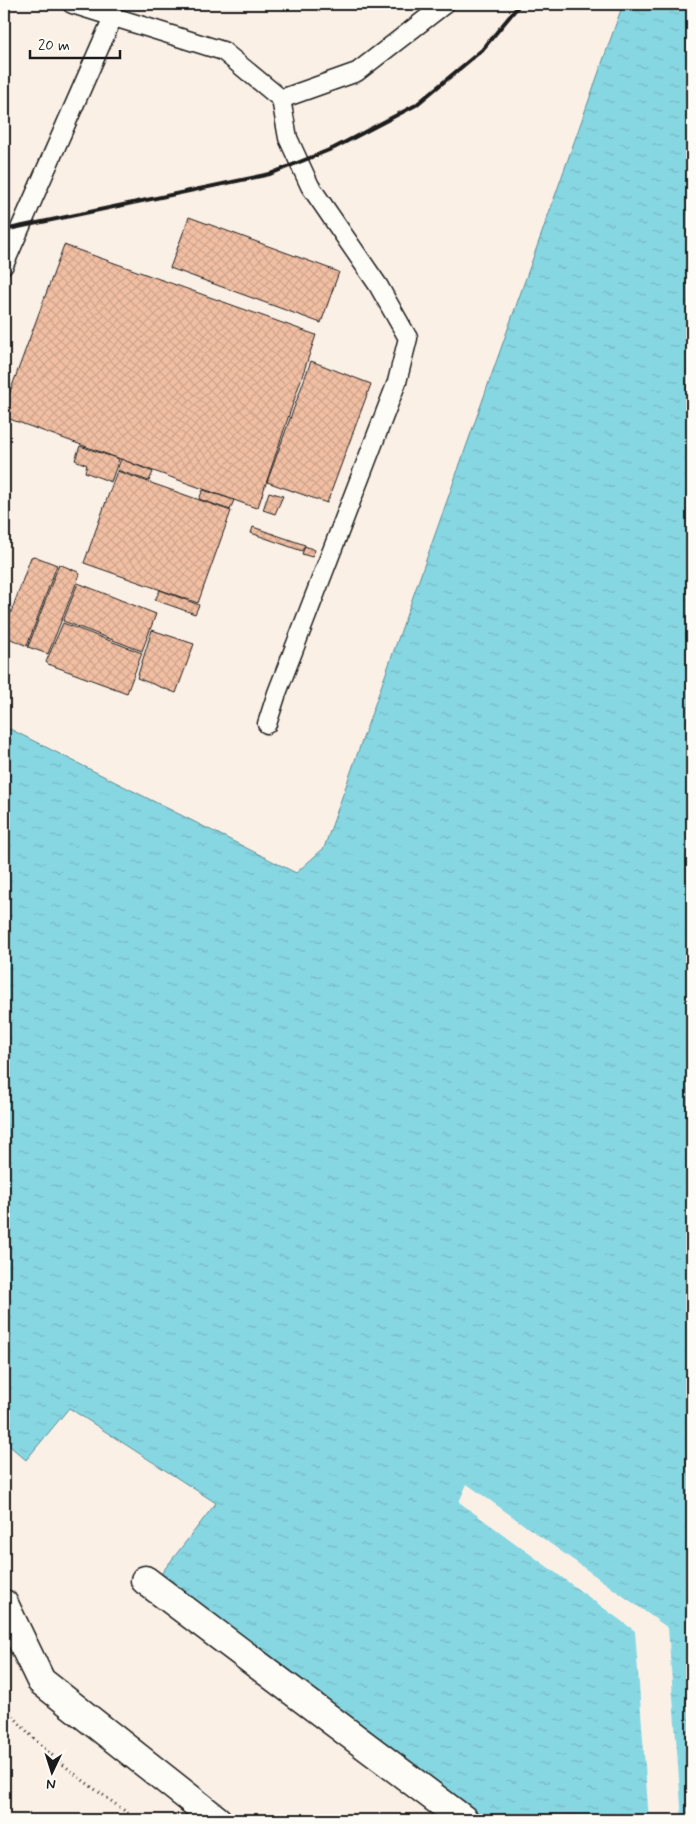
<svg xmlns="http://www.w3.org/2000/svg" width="696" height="1824" font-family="Mynerve,sans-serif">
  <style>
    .water { fill: url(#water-ripples); stroke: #5c8c93 }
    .pier { fill: #fbf0e6 }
    .building { fill: url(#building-cross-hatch); stroke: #1c1c1c }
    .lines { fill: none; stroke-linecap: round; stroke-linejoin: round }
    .service-casing { stroke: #1c1c1c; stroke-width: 21 }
    .minor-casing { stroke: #1c1c1c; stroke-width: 31 }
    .path { stroke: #1c1c1c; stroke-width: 3; stroke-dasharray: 1 4; stroke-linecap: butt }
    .service { stroke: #fdfcf7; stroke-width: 18 }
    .minor { stroke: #fdfcf7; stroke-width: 28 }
    .rail { stroke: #1c1c1c; stroke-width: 4 }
  </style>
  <defs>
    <pattern id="water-ripples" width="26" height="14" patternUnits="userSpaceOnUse" patternTransform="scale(1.25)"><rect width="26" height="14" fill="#87d7e3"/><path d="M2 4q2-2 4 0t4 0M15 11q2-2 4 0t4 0" fill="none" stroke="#74b8c2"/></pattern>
    <pattern id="building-cross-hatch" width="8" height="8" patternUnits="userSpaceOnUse" patternTransform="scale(1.25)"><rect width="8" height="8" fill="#f2bfa3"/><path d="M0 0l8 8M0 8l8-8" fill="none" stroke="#cfa48c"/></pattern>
  </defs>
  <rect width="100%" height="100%" fill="#fbf0e6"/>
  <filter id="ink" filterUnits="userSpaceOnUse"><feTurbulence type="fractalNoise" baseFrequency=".02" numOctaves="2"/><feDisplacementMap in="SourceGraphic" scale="10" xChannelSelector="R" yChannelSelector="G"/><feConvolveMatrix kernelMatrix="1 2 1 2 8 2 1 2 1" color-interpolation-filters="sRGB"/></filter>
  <g filter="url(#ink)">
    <polygon class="water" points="623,4 692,4 692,1820 488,1820 160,1575 216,1503 69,1408 26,1460 4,1441 4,726 296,873 324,848"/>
    <polygon class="pier" points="467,1484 668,1628 682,1820 649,1820 635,1631 459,1502"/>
    <g class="building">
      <polygon points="189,217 339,272 321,323 170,268"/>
      <polygon points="64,245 316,335 258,507 256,508 4,417 4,408"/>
      <polygon points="311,361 371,384 327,503 267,482"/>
      <polygon points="80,446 119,459 111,482 85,472 87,465 75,460"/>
      <polygon points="121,459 153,472 149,481 117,470"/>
      <polygon points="117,471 231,511 198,603 84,563"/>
      <polygon points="203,490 234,500 230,510 199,499"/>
      <polygon points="269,492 283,496 275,514 263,510"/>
      <polygon points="253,527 305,545 302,551 251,533"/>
      <polygon points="305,546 315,550 312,557 302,554"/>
      <polygon points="34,556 57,565 27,646 4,636 4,632 31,557"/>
      <polygon points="59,564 78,572 80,574 48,654 28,647"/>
      <polygon points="78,583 156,614 142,651 63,621"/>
      <polygon points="160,590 199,605 195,614 155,600"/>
      <polygon points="63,623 142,653 127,693 48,664 46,662"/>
      <polygon points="152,630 194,644 176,693 137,678"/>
    </g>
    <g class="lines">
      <g class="service-casing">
        <g id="service">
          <polyline points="72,4 223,51 281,99 357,72 445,4"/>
          <polyline points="4,265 113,17"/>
          <polyline points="267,724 277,693 397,382 408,338 378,285 310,186 288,138 281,99"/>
        </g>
      </g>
      <g class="minor-casing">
        <g id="minor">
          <polyline points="145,1580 464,1820"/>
          <polyline points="4,1604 41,1681 217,1820"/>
        </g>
      </g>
      <path class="path" d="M4,1704c35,48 86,81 133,116"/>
      <use href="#service" class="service"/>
      <use href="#minor" class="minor"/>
      <polyline class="rail" points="4,230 270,174 334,148 416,105 482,50 520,4"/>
    </g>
  </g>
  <rect width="696" height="1824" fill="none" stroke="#fdfcf7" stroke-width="20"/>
  <rect x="10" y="10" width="676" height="1804" fill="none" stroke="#1c1c1c" stroke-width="2" filter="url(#ink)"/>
  <g transform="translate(52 1772) rotate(184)" stroke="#fdfcf7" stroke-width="4" paint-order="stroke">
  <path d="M0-4L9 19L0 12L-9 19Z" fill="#1c1c1c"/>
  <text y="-8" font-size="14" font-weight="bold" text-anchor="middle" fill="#1c1c1c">N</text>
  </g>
  <path d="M30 50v8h90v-8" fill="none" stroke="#1c1c1c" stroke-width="2.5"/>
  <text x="38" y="50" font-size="15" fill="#1c1c1c" stroke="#fdfcf7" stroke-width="4" paint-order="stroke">20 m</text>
</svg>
